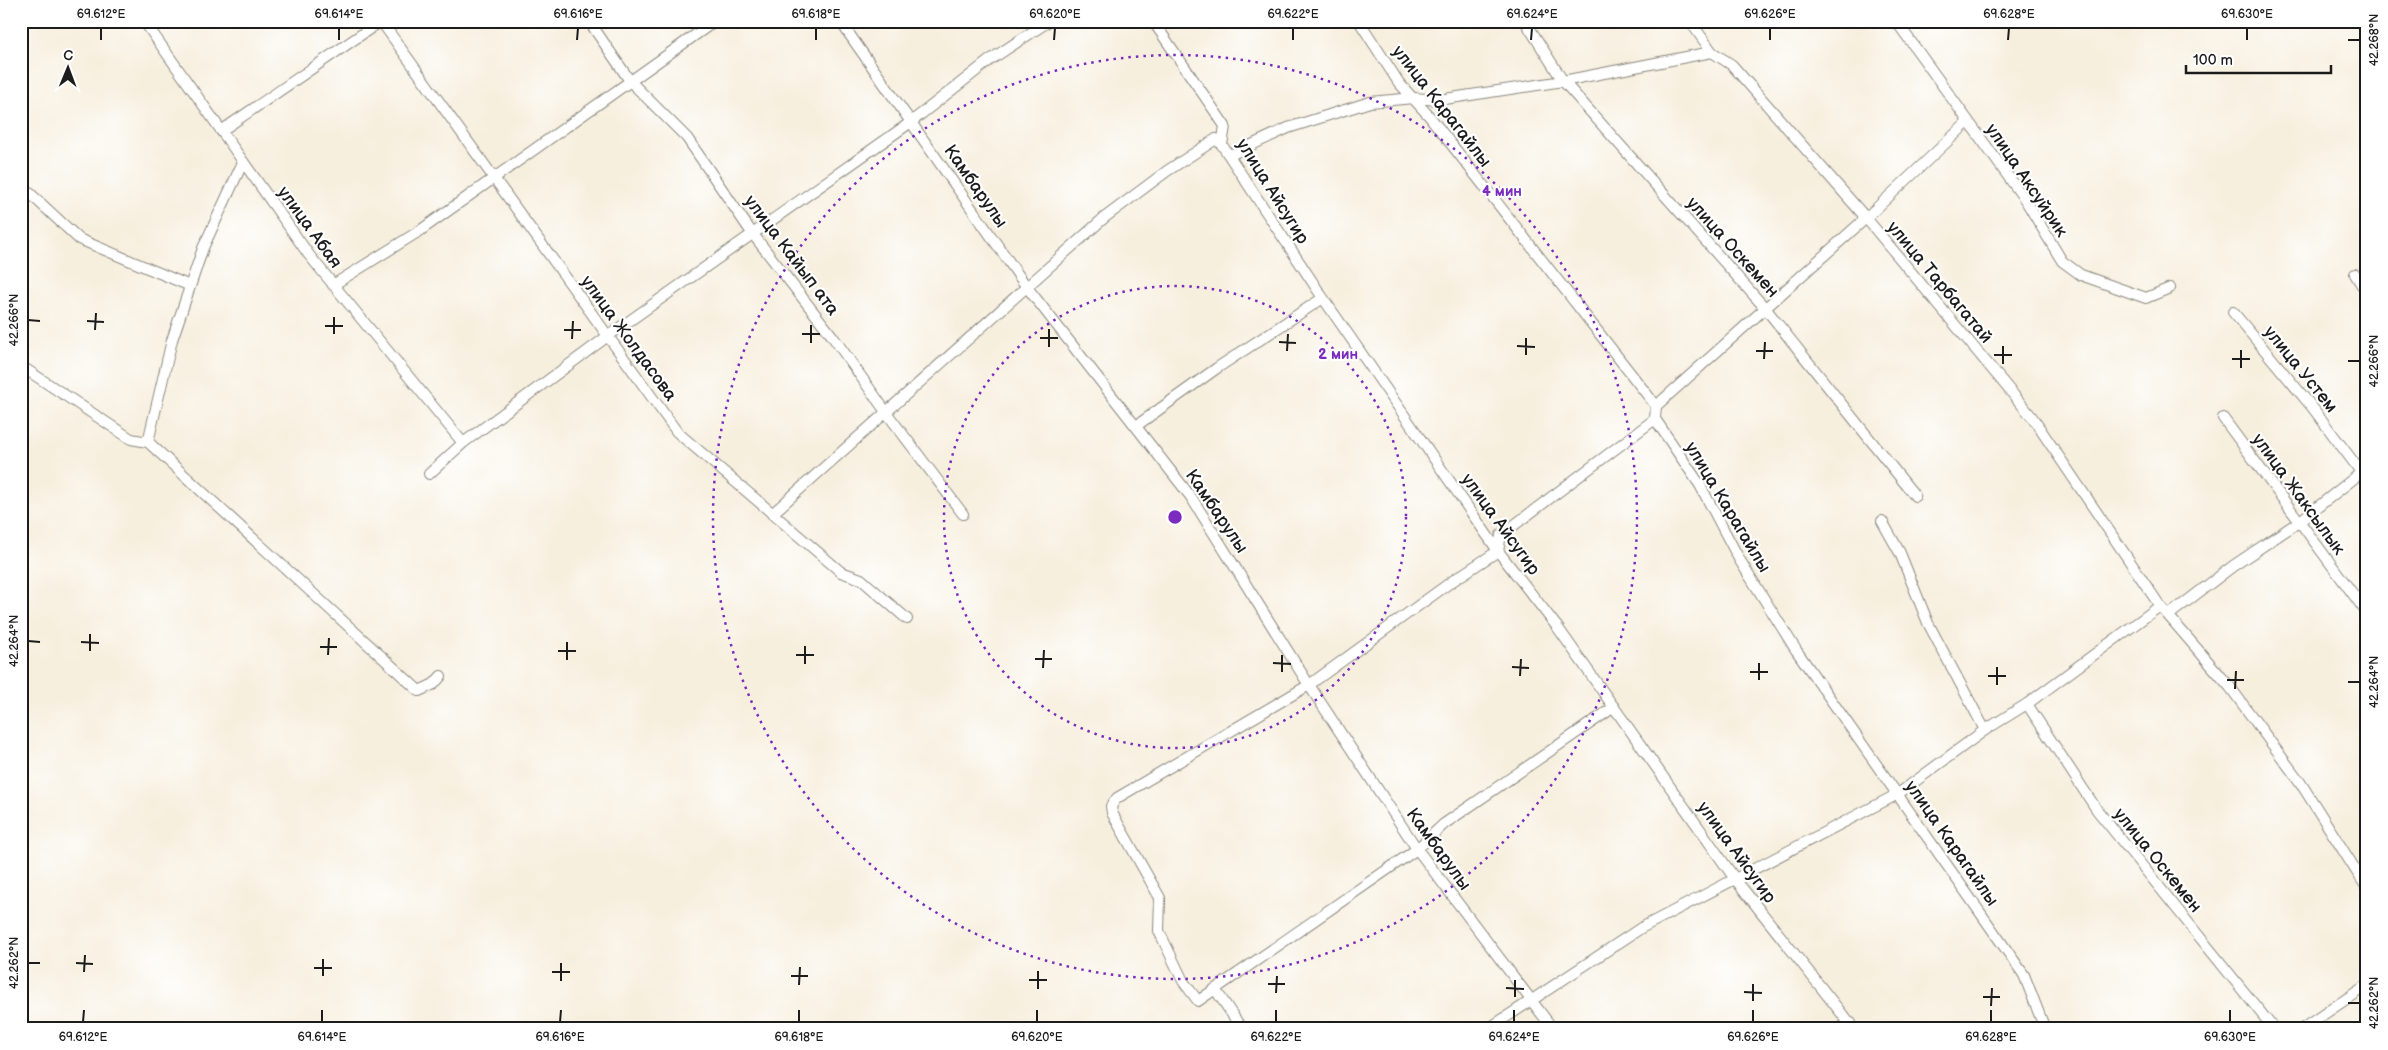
<svg xmlns="http://www.w3.org/2000/svg" width="2388" height="1050" font-family="'Balsamiq Sans',sans-serif">
  <style>
    .lines { fill: none; stroke-linecap: round; stroke-linejoin: round }
    .minor-casing { stroke: #8a867d; stroke-width: 12 }
    .minor { stroke: #fff; stroke-width: 10 }
    .ticks { fill: none; stroke: #1c1c1c; stroke-width: 2 }
    .ring { fill: none; stroke: #7b2cbf; stroke-width: 2.5; stroke-dasharray: 2.5 5 }
    .labels { text-anchor: middle; stroke-width: 4.5; stroke-linejoin: round; paint-order: stroke }
    .street-label { font-size: 18px; fill: #1c1c1c; stroke: #fff }
    .centre { fill: #7b2cbf; stroke: #fff; stroke-width: 2.5 }
    .ring-label { font-size: 15px; text-anchor: middle; font-weight: bold; fill: #7b2cbf; stroke: #fff; stroke-width: 4.5; stroke-linejoin: round; paint-order: stroke }
    .neatline { fill: none; stroke: #1c1c1c; stroke-width: 2 }
    .ticks-label { font-size: 12px; text-anchor: middle; fill: #1c1c1c }
  </style>
  <rect width="100%" height="100%" fill="#fff"/>
  <filter id="ink" filterUnits="userSpaceOnUse"><feTurbulence type="fractalNoise" baseFrequency=".02" numOctaves="2"/><feDisplacementMap in="SourceGraphic" scale="10" xChannelSelector="R" yChannelSelector="G"/><feConvolveMatrix kernelMatrix="1 2 1 2 8 2 1 2 1" color-interpolation-filters="sRGB"/></filter>
  <filter id="wash" filterUnits="userSpaceOnUse"><feTurbulence type="fractalNoise" baseFrequency=".0096" numOctaves="4" result="noise"/><feDisplacementMap in="SourceGraphic" scale="20" xChannelSelector="R" yChannelSelector="G"/><feGaussianBlur stdDeviation="1.12" result="paint"/><feColorMatrix in="noise" values="0 0 0 0 0 0 0 0 0 0 0 0 0 0 0 0 0 1.4 0 .05"/><feComposite in="paint" operator="in"/></filter>
  <g filter="url(#wash)">
    <rect width="100%" height="100%" fill="#f7efde"/>
  </g>
  <g filter="url(#ink)">
    <g class="lines">
      <g class="minor-casing">
        <g id="minor">
          <polyline points="144,21 309,255 463,443"/>
          <polyline points="381,21 677,432 841,572 861,579 907,619"/>
          <polyline points="589,21 630,81 687,138 752,233 833,337 886,412 963,514"/>
          <polyline points="840,21 1026,286 1191,497 1309,685 1417,849 1553,1029"/>
          <polyline points="1153,21 1225,126 1222,145 1323,298 1498,551 1558,628 1735,879 1854,1029"/>
          <polyline points="1359,21 1399,83 1430,117 1656,406 1655,419 1700,485 1739,559 1796,650 2024,975 2045,1029"/>
          <polyline points="1525,21 1563,81 1766,309 1915,496"/>
          <polyline points="1690,21 1712,52 1732,65 1866,218 2032,417 2160,606 2230,687 2300,782 2367,888"/>
          <polyline points="1896,21 2026,201 2062,261 2081,275 2146,298 2170,288"/>
          <polyline points="221,131 381,21"/>
          <polyline points="1230,155 1288,128 1370,102 1414,98 1438,100 1563,81 1712,52"/>
          <polyline points="21,185 79,239 190,286"/>
          <polyline points="2355,274 2367,293"/>
          <polyline points="333,285 421,230 715,21"/>
          <polyline points="2233,312 2312,407 2361,472"/>
          <polyline points="21,366 131,439 148,442 419,691 434,684 441,676"/>
          <polyline points="1656,406 1866,218 1968,122"/>
          <polyline points="2223,418 2367,613"/>
          <polyline points="1136,426 1217,368 1323,298"/>
          <polyline points="148,442 172,340 203,248 243,162"/>
          <polyline points="429,474 463,443 608,336 911,122 990,60 1049,21"/>
          <polyline points="772,514 1104,218 1167,171 1216,139 1222,145"/>
          <polyline points="1882,521 1900,553 1928,623 1985,730"/>
          <polyline points="2169,615 2233,566 2300,521 2367,468"/>
          <polyline points="2027,704 2097,810 2274,1029"/>
          <polyline points="1614,707 1444,824 1417,849 1198,1001 1183,981 1159,931 1160,898 1112,813 1111,806 1117,798 1309,685 1451,582 1498,551 1501,535 1655,419"/>
          <polyline points="1215,989 1242,1029"/>
          <polyline points="1488,1029 1641,928 1898,794 1985,730 2027,704 2160,606"/>
          <polyline points="1838,1029 1851,1023"/>
          <polyline points="2302,1029 2367,985"/>
        </g>
      </g>
      <use href="#minor" class="minor"/>
    </g>
  </g>
  <path class="ticks" d="M101,40v-12M339,40v-12M577,40l1,-12M816,40v-12M1054,40l1,-12M1293,40v-12M1531,40l1,-12M1770,40v-12M2008,40l1,-12M2247,40v-12M2348,40h12M28,320l12,1M87,321l17,1M325,326h18M95,330l1,-17M564,330h17M334,334v-17M802,334h18M1040,338h18M572,339l1,-18M1279,342l17,1M811,343v-18M1517,346l18,1M1049,347v-18M1287,351l1,-17M1756,351h17M1526,355v-17M1994,355h18M1764,359l1,-17M2232,359h18M2348,361h12M2003,364v-18M2241,368v-18M28,641l12,1M81,642l18,1M320,647h17M90,651v-17M558,651h18M328,655l1,-17M796,655h18M1035,659h17M567,660v-18M1273,663l18,1M805,664v-18M1512,667l17,1M1043,668l1,-18M1282,672v-17M1750,672h18M1520,676l1,-17M1988,676h18M1759,680v-17M2227,680h17M2348,682h12M1997,685v-18M2235,689l1,-18M28,963h12M76,963l17,1M314,968h18M84,972l1,-17M552,972h18M323,976v-17M791,976h17M1029,980h18M561,981v-18M1268,984h17M799,985l1,-18M1506,988l18,1M1038,989v-18M1744,992l18,1M1276,993l1,-17M1515,997v-17M1983,997h17M1753,1001v-17M2348,1003h12M1991,1006l1,-18M83,1022l1,-12M322,1022v-12M560,1022l1,-12M799,1022v-12M1037,1022v-12M1276,1022v-12M1514,1022v-12M1753,1022v-12M1991,1022v-12M2230,1022v-12"/>
  <g class="ring">
    <circle cx="1175" cy="517" r="231"/>
    <circle cx="1175" cy="517" r="462"/>
  </g>
  <g class="labels">
    <g class="street-label">
      <text transform="translate(1442 106) rotate(52)" y="6">улица Карагайлы</text>
      <text transform="translate(2027 180) rotate(56)" y="6">улица Аксуйрик</text>
      <text transform="translate(976 186) rotate(55)" y="6">Камбарулы</text>
      <text transform="translate(1273 191) rotate(58)" y="6">улица Айсугир</text>
      <text transform="translate(310 227) rotate(54)" y="6">улица Абая</text>
      <text transform="translate(1733 247) rotate(48)" y="6">улица Оскемен</text>
      <text transform="translate(792 255) rotate(53)" y="6">улица Кайып ата</text>
      <text transform="translate(1940 282) rotate(50)" y="6">улица Тарбагатай</text>
      <text transform="translate(629 338) rotate(54)" y="6">улица Жолдасова</text>
      <text transform="translate(2301 369) rotate(51)" y="6">улица Устем</text>
      <text transform="translate(2299 494) rotate(54)" y="6">улица Жаксылык</text>
      <text transform="translate(1728 507) rotate(59)" y="6">улица Карагайлы</text>
      <text transform="translate(1217 511) rotate(56)" y="6">Камбарулы</text>
      <text transform="translate(1501 524) rotate(54)" y="6">улица Айсугир</text>
      <text transform="translate(1952 843) rotate(55)" y="6">улица Карагайлы</text>
      <text transform="translate(1439 849) rotate(54)" y="6">Камбарулы</text>
      <text transform="translate(1737 852) rotate(54)" y="6">улица Айсугир</text>
      <text transform="translate(2158 860) rotate(51)" y="6">улица Оскемен</text>
    </g>
  </g>
  <circle cx="1175" cy="517" r="8" class="centre"/>
  <g class="ring-label">
    <text x="1502" y="196">4 мин</text>
    <text x="1338" y="359">2 мин</text>
  </g>
  <rect width="2388" height="1050" fill="none" stroke="#fff" stroke-width="55"/>
  <g transform="translate(68 68) rotate(1)" stroke="#ffffff" stroke-width="4" paint-order="stroke">
  <path d="M0-4L9 19L0 12L-9 19Z" fill="#1c1c1c"/>
  <text y="-8" font-size="14" font-weight="bold" text-anchor="middle" fill="#1c1c1c">С</text>
  </g>
  <path d="M2186 65v8h145v-8" fill="none" stroke="#1c1c1c" stroke-width="2.5"/>
  <text x="2193" y="65" font-size="15" fill="#1c1c1c" stroke="#ffffff" stroke-width="4" paint-order="stroke">100 m</text>
  <rect x="28" y="28" width="2332" height="994" class="neatline"/>
  <g class="ticks-label">
    <text x="101" y="18">69.612°E</text>
    <text x="339" y="18">69.614°E</text>
    <text x="578" y="18">69.616°E</text>
    <text x="816" y="18">69.618°E</text>
    <text x="1055" y="18">69.620°E</text>
    <text x="1293" y="18">69.622°E</text>
    <text x="1532" y="18">69.624°E</text>
    <text x="1770" y="18">69.626°E</text>
    <text x="2009" y="18">69.628°E</text>
    <text x="2247" y="18">69.630°E</text>
    <text transform="translate(2374 40) rotate(-90)" y="4">42.268°N</text>
    <text transform="translate(14 320) rotate(-90)" y="4">42.266°N</text>
    <text transform="translate(2374 361) rotate(-90)" y="4">42.266°N</text>
    <text transform="translate(14 641) rotate(-90)" y="4">42.264°N</text>
    <text transform="translate(2374 682) rotate(-90)" y="4">42.264°N</text>
    <text transform="translate(14 963) rotate(-90)" y="4">42.262°N</text>
    <text transform="translate(2374 1003) rotate(-90)" y="4">42.262°N</text>
    <text x="83" y="1041">69.612°E</text>
    <text x="322" y="1041">69.614°E</text>
    <text x="560" y="1041">69.616°E</text>
    <text x="799" y="1041">69.618°E</text>
    <text x="1037" y="1041">69.620°E</text>
    <text x="1276" y="1041">69.622°E</text>
    <text x="1514" y="1041">69.624°E</text>
    <text x="1753" y="1041">69.626°E</text>
    <text x="1991" y="1041">69.628°E</text>
    <text x="2230" y="1041">69.630°E</text>
  </g>
</svg>
